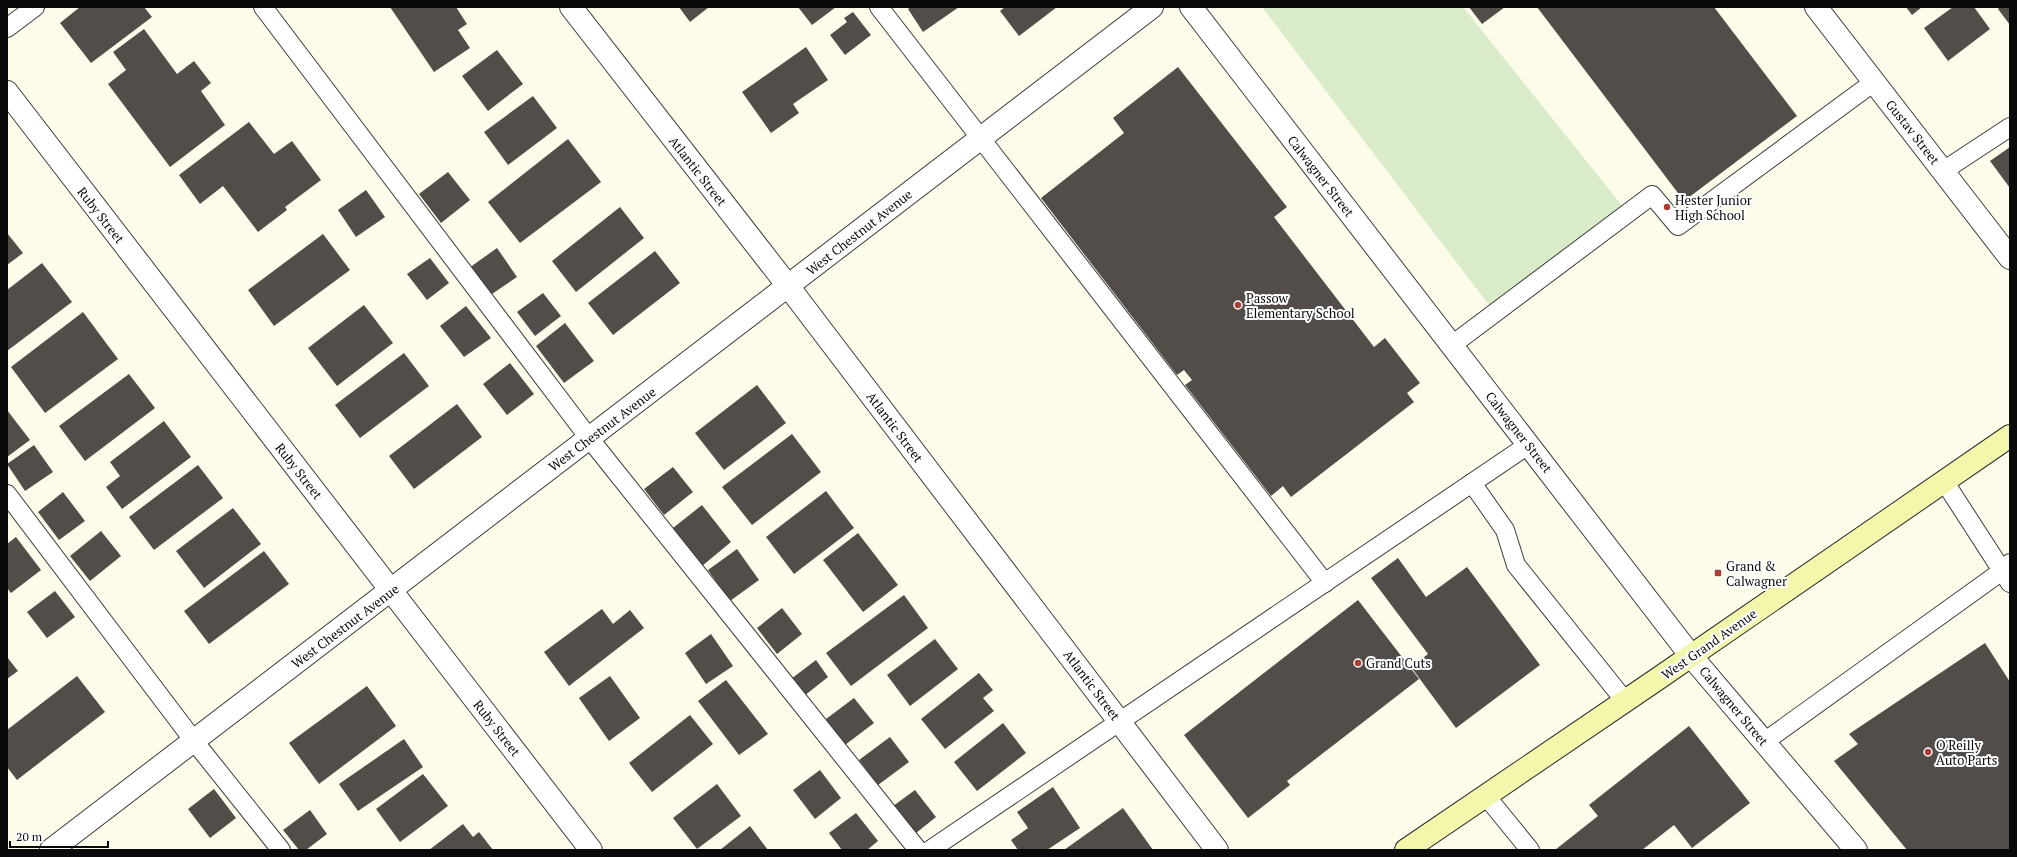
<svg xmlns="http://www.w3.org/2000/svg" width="2017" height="857" font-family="'PT Serif',serif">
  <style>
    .pitch { fill: #d9ebc8 }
    .building { fill: #524d48 }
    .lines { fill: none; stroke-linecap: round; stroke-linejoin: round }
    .lane-casing { stroke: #3d3d3d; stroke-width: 20 }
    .street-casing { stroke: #3d3d3d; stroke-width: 24 }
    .secondary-casing { stroke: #2c2c2c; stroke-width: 24 }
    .lane { stroke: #fff; stroke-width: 18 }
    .street { stroke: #fff; stroke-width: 22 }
    .secondary { stroke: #f3f7ab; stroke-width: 22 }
    .poi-dot { fill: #ab3f31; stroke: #fff; stroke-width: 1.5 }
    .labels { text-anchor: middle; stroke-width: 4; stroke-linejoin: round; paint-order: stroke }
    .street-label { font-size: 13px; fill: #0a0a0a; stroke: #fff }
    .poi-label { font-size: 13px; fill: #0a0a0a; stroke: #fff; text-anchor: start }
  </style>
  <rect width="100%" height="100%" fill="#fdfcea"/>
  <polygon class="pitch" points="1262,7 1463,7 1628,213 1495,313"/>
  <g class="building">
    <polygon points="80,7 144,7 152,17 91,63 60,23"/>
    <polygon points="390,7 456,7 467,24 458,30 470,48 434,72"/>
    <polygon points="679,7 709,7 690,22"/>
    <polygon points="798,7 836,7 812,25"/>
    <polygon points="911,7 959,7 923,32 908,9"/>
    <polygon points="1005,7 1057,7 1019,36 1000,11"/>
    <polygon points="1469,7 1505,7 1482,24"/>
    <polygon points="1537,7 1714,7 1797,116 1684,201"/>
    <polygon points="1906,7 1922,7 1912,15"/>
    <polygon points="1953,7 1974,7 1990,29 1948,61 1924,28"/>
    <polygon points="2000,7 2010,7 2010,25 1998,9"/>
    <polygon points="853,12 871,35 845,55 830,35 847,22 844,18"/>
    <polygon points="144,29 177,74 194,61 211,83 201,91 225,125 170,167 108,84 126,70 113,52"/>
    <polygon points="806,47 828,80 793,104 799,113 771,133 742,92"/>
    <polygon points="497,50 523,84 488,111 462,76"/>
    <polygon points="1178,67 1287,207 1274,217 1374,347 1385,338 1420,383 1407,393 1414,402 1291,497 1283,486 1271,496 1185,385 1192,380 1184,370 1177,375 1041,198 1124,133 1113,118"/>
    <polygon points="533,96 557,128 508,165 484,132"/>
    <polygon points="249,122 274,154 292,141 321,180 285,207 287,210 258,232 223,186 200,204 179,175"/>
    <polygon points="568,139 601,182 520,243 488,202"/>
    <polygon points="2010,147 2010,188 1990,161"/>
    <polygon points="448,172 470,200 441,223 419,194"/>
    <polygon points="366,190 385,217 356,237 338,210"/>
    <polygon points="620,207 644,238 576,292 552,261"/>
    <polygon points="7,233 23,253 7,265"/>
    <polygon points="323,234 350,270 274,326 248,290"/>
    <polygon points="497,248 517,277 489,296 469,268"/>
    <polygon points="655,251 680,283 613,335 588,303"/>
    <polygon points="430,258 449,283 427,300 407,274"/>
    <polygon points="42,263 72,302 7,351 7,290"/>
    <polygon points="543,293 561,316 535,336 517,312"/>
    <polygon points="364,305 393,343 337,386 308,348"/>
    <polygon points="466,306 491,338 464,357 440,326"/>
    <polygon points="83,312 118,359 45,413 11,367"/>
    <polygon points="565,323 594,361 564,383 536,346"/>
    <polygon points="404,353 429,386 360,438 335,405"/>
    <polygon points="510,363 534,394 507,415 483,384"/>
    <polygon points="129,374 155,408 85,461 59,426"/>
    <polygon points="757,385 786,423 724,470 695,433"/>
    <polygon points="457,404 482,437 414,489 389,456"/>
    <polygon points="7,410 30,440 7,457"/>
    <polygon points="164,421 191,457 122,509 106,487 120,476 110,462"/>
    <polygon points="792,434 821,472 752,525 722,487"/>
    <polygon points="34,445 53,472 25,491 7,464"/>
    <polygon points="198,465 223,498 154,550 129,517"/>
    <polygon points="673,467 693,492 664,515 644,489"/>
    <polygon points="826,491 854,528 794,574 766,537"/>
    <polygon points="63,492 85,521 59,540 38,512"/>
    <polygon points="702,505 731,542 702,566 673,528"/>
    <polygon points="233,508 261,544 204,588 176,551"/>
    <polygon points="101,531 121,556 90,581 70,556"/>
    <polygon points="858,533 898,585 863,612 823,560"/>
    <polygon points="16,537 41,570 11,593 7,588 7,544"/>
    <polygon points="737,549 759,580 730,601 708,570"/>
    <polygon points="264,551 289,584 209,644 184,611"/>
    <polygon points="1398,558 1426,597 1467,567 1540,665 1456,728 1411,667 1428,654 1371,578"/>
    <polygon points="55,591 75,617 47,638 27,612"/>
    <polygon points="904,595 928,628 851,686 826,653"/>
    <polygon points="1358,600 1419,679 1287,781 1290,785 1248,818 1184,735"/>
    <polygon points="782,608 802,634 777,654 757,628"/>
    <polygon points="602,609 613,624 630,610 644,628 569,686 544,652"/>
    <polygon points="711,634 733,666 706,684 685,653"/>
    <polygon points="935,639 958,669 910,706 887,675"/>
    <polygon points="1985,643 2010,682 2010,848 2007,850 1907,850 1834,761 1858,744 1849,734"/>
    <polygon points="7,657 18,671 7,679"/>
    <polygon points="816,660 828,677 804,696 791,679"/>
    <polygon points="979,673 993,690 983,698 994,711 945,749 921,719"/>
    <polygon points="77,676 105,712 17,780 7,767 7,730"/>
    <polygon points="610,676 640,718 609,741 579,698"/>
    <polygon points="726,680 768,734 739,755 698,701"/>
    <polygon points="367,686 396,726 319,784 289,743"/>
    <polygon points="854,698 874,723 845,745 826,719"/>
    <polygon points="690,715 713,744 652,792 629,763"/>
    <polygon points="1003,723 1026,753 977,791 954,762"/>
    <polygon points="1689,726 1750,803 1692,848 1674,825 1642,850 1555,850 1598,816 1589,805"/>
    <polygon points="890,737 909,762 878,785 859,760"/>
    <polygon points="404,739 423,767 358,811 339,784"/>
    <polygon points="820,770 841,798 815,819 793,790"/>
    <polygon points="423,774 448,806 400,842 376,809"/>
    <polygon points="717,784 741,816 697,849 673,818"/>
    <polygon points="1053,787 1080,828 1047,850 1018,850 1011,840 1028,828 1017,812"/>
    <polygon points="214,789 236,818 210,838 188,809"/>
    <polygon points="915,790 936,817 911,837 889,809"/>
    <polygon points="1123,808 1153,850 1064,850"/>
    <polygon points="310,810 327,834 306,850 299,850 283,830"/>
    <polygon points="856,813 878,841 867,850 842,850 829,833"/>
    <polygon points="463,824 473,837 479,832 493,850 429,850"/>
    <polygon points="750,826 768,850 720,850"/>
  </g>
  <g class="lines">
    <g class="lane-casing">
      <g id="lane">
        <polyline points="263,7 589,438 918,850"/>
        <polyline points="879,7 1325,583"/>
        <polyline points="7,28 35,7"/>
        <polyline points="1943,171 2010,127"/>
        <polyline points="1452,345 1652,195 1678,226 1874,82"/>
        <polyline points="1944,481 2010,583"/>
        <polyline points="1472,483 1505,530 1516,565 1625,701"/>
        <polyline points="7,494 194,741 281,850"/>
        <polyline points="1764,742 2002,571 2010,563"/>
        <polyline points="1486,796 1530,850"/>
        <polyline points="930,850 1528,445"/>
      </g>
    </g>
    <g class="street-casing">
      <g id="street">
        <polyline points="571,7 788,286 1217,850"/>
        <polyline points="1191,7 1691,656 1856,850"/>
        <polyline points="1816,7 2010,258"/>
        <polyline points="7,92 591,850"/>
        <polyline points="51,850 1152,7"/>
      </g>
    </g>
    <g class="secondary-casing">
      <polyline id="secondary" points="1406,850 1656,680 2010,436"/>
    </g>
    <use href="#lane" class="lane"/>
    <use href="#street" class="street"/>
    <use href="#secondary" class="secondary"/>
  </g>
  <g class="poi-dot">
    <circle cx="1667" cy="207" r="4"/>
    <circle cx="1238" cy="305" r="4"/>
    <rect x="1714" y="569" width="8" height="8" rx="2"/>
    <circle cx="1358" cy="663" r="4"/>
    <circle cx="1928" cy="752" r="4"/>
  </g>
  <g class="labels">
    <g class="street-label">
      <text transform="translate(1913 132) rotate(52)" y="5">Gustav Street</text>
      <text transform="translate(698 171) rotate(52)" y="5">Atlantic Street</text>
      <text transform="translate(1321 176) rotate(52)" y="5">Calwagner Street</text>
      <text transform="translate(101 215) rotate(52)" y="5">Ruby Street</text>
      <text transform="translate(859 232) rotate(-38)" y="5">West Chestnut Avenue</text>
      <text transform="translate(895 427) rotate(53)" y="5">Atlantic Street</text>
      <text transform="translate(602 429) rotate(-37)" y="5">West Chestnut Avenue</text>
      <text transform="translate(1519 432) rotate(52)" y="5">Calwagner Street</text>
      <text transform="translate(299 471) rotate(52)" y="5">Ruby Street</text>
      <text transform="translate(345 626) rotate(-37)" y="5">West Chestnut Avenue</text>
      <text transform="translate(1709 644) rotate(-35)" y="5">West Grand Avenue</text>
      <text transform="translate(1092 685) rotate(53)" y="5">Atlantic Street</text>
      <text transform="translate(1734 706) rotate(50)" y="5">Calwagner Street</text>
      <text transform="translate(497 728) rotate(52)" y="5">Ruby Street</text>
    </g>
    <g class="poi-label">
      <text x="1675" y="205">Hester Junior<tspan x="1675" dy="15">High School</tspan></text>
      <text x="1246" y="303">Passow<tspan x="1246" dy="15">Elementary School</tspan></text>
      <text x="1726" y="571">Grand &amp;<tspan x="1726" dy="15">Calwagner</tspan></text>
      <text x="1366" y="668">Grand Cuts</text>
      <text x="1936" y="750">O'Reilly<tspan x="1936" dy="15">Auto Parts</tspan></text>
    </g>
  </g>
  <rect width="2017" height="857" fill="none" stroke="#0a0a0a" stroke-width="16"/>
  <path d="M10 841v6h98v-6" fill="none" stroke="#0a0a0a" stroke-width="2"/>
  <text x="16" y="841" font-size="12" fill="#0a0a0a" stroke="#ffffff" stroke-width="3" paint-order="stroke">20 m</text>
</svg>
